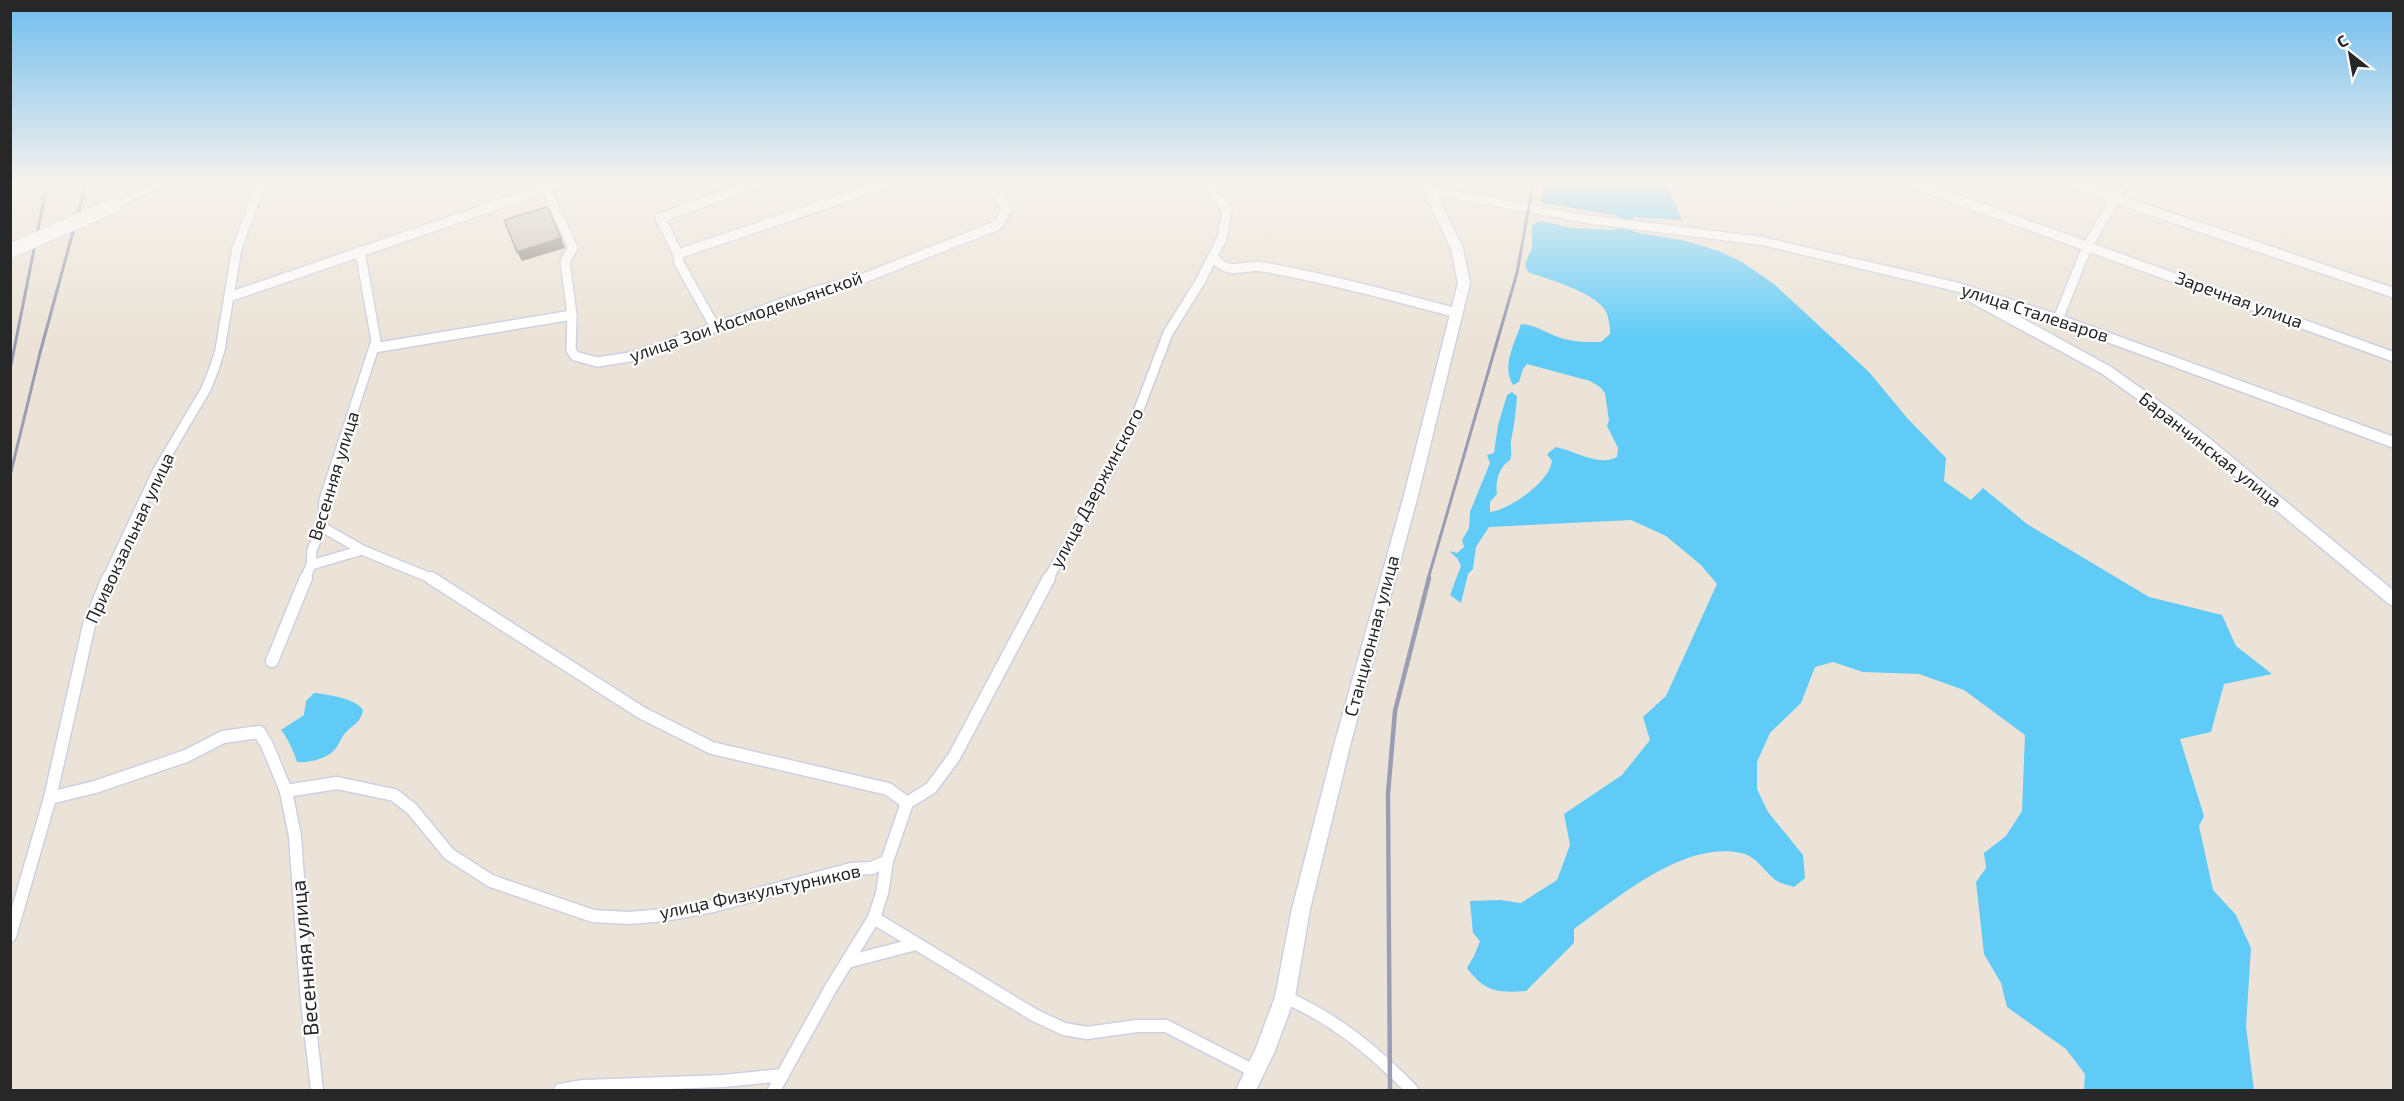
<svg xmlns="http://www.w3.org/2000/svg" width="2404" height="1101" font-family="'Exo 2',sans-serif">
  <style>
    .industrial { fill: #dbd8e2 }
    .water { fill: #60cbf7 }
    .lines { fill: none; stroke-linecap: round; stroke-linejoin: round }
    .street-far1-casing { stroke: #ccd0e2; stroke-width: 12 }
    .street-casing { stroke: #ccd0e2; stroke-width: 15 }
    .secondary-casing { stroke: #ccd0e2; stroke-width: 3 }
    .street-far1 { stroke: #fff; stroke-width: 9 }
    .street { stroke: #fff; stroke-width: 12 }
    .secondary { fill: #fff; fill-rule: evenodd }
    .rail-far1 { stroke: #9a9db3; stroke-width: 3 }
    .rail { stroke: #9a9db3; stroke-width: 4.5 }
    .secondary-bridge-casing { stroke: #ccd0e2; stroke-width: 16; stroke-linecap: butt }
    .secondary-bridge { stroke: #fff; stroke-width: 14 }
    .shaded-wall { fill: #8b8680 }
    .building { fill: #c6c0b7; stroke: #8b8680; stroke-width: 1.5 }
    .labels { text-anchor: middle; stroke-width: 4.5; stroke-linejoin: round; paint-order: stroke }
    .street-label { font-size: 18px; fill: #272727; stroke: #fff }
    .near-street-label { font-size: 21px; fill: #272727; stroke: #fff }
  </style>
  <rect width="100%" height="100%" fill="#ebe3d7"/>
  <polygon class="industrial" points="1224,184 1418,184 1419,185 1233,195"/>
  <g class="water">
    <path d="M1542,184h124l16,36 -48,-3v15l52,9 33,10 23,11 32,22 95,88 39,47 38,39 -2,23 27,19 12,-12 44,36 122,73 73,18 14,31 36,28 -48,10 -13,48 -31,7 24,77 -5,10 14,64 23,25 15,33 -5,78 8,64h-170l1,-16 -19,-25 -59,-42 -6,-24 -17,-29 -8,-72 10,-14 -2,-15 22,-17 16,-25 3,-76 -61,-45 -45,-16 -56,-2 -30,-10 -18,5 -14,36 -31,30 -13,29v27l11,23 35,43 2,23 -11,9c-5,-2 -12,-3 -17,-6 -12,-8 -20,-25 -36,-28 -58,-12 -123,45 -167,76v14l-48,48c-29,2 -41,1 -59,-23l7,-12 6,-15 -7,-8 -3,-32 30,-1 21,3 36,-23 13,-35 -6,-31 58,-39 28,-35 -7,-23 23,-21 51,-112 -16,-19 -35,-29 -35,-16 -142,7 -13,20 -3,22 -5,5 -7,29 -11,-8 11,-29 -4,-8 -8,-7 8,2 7,-6 -2,-7 7,-12 1,-16 20,-49 -3,-8 7,-2 4,-28 9,-30 5,-3 5,4c-1,16 -3,30 -6,45 -1,7 2,12 -1,19 -11,7 -15,21 -13,34l-7,8v10c20,-2 60,-31 62,-51l-5,-7 9,-7c19,4 43,20 61,10l1,-9 -11,-22 2,-6 -4,-27 -5,-6 -10,-6 -63,-17 -4,5 -4,13 -6,3c-12,-19 2,-42 8,-61 14,1 20,6 32,11 14,7 32,7 48,7l9,-8c0,-8 -1,-17 -5,-24 -11,-18 -58,-31 -77,-38l-3,-8 7,-16v-22l8,-5 33,7 41,2 4,-2 -1,-13 -75,-12z"/>
    <path d="M314,693c13,1 43,6 49,17 -2,12 -9,14 -17,22 -5,5 -6,11 -10,16 -8,11 -27,15 -39,14 -2,-8 -11,-27 -16,-32l23,-15 2,-14z"/>
  </g>
  <g class="lines">
    <g class="street-far1-casing">
      <g id="street-far1">
        <polyline points="544,184 573,248 565,261 572,315 571,350 575,356 597,362 636,356 816,291 859,280 998,225 1006,211 1002,199 988,184"/>
        <polyline points="1914,184 2394,357"/>
        <polyline points="2072,184 2394,293"/>
        <polyline points="678,254 885,184"/>
        <path d="M1213,257c18,21 29,6 51,10 65,12 129,29 193,46"/>
        <polyline points="229,297 558,184"/>
        <polyline points="2058,319 2087,247 2124,184"/>
        <polyline points="715,327 679,263 678,254 660,218 754,184"/>
        <polyline points="374,348 572,315"/>
        <polyline points="322,527 362,550 433,579"/>
        <polyline points="311,565 362,550"/>
        <polyline points="107,579 158,470 206,389 214,369 220,350 237,248 261,184"/>
        <polyline points="305,579 311,565 312,550 322,527 324,500 376,341 360,251"/>
        <polyline points="1048,579 1110,470 1138,412 1168,333 1200,282 1222,238 1227,210 1206,184"/>
      </g>
    </g>
    <g class="street-casing">
      <g id="street">
        <polyline points="431,578 642,713 712,748 888,789 907,803 931,788 954,757 1049,578"/>
        <polyline points="272,661 306,578"/>
        <polyline points="286,791 295,836 306,991 317,1090"/>
        <polyline points="50,798 95,787 186,756 223,737 259,732 267,745 286,791 337,783 394,795 412,809 449,854 491,881 593,916 629,918 664,915 713,906 851,869 872,868 887,861 907,803"/>
        <polyline points="874,918 1034,1015 1064,1029 1087,1033 1137,1026 1166,1026 1256,1072"/>
        <polyline points="10,936 50,798 89,625 108,578"/>
        <polyline points="847,962 916,944"/>
        <path d="M1285,997c50,22 89,54 127,93"/>
        <polyline points="560,1090 583,1086 723,1081 783,1075"/>
        <polyline points="774,1090 832,986 874,918 882,893 887,861"/>
      </g>
    </g>
    <g class="secondary-casing">
      <g id="secondary">
        <polygon points="154,184 169,184 116,208 108,208 106,206"/>
        <path d="M1420,184h12l1,3 153,28 176,22 197,46 104,33 331,121v11l-341,-126 -30,-10 -3,5 91,50 49,35 44,32 190,157v15l-5,-2 -195,-162 -44,-34 -49,-35 -131,-71 -2,-3 4,-4 -210,-50 -176,-22 -149,-28 26,53 7,35 -53,216 -66,243 -41,167 -15,88 -21,56 -18,37h-20l20,-42 19,-51 17,-88 43,-167 68,-243 55,-216 -7,-35zM1988,301l24,8 -2,3z"/>
      </g>
    </g>
    <use href="#street-far1" class="street-far1"/>
    <use href="#street" class="street"/>
    <use href="#secondary" class="secondary"/>
    <g class="rail-far1">
      <polyline points="10,370 47,184"/>
      <polyline points="10,476 40,353 86,184"/>
      <polyline points="1428,579 1517,273 1533,184"/>
    </g>
    <polyline class="rail" points="1390,1090 1388,794 1395,711 1429,578"/>
    <g class="secondary-bridge-casing">
      <polyline id="secondary-bridge" points="10,251 112,206"/>
    </g>
    <use href="#secondary-bridge" class="secondary-bridge"/>
  </g>
  <polygon class="shaded-wall" points="561,238 565,248 522,261 517,252"/>
  <polygon class="building" points="547,207 561,238 517,252 504,220"/>
  <linearGradient id="sky" x2="0" y2="1"><stop stop-color="#71bdee"/><stop offset="0.54" stop-color="#f6f2ed"/><stop offset="1" stop-color="#f6f2ed" stop-opacity="0"/></linearGradient>
  <rect width="2404" height="338" fill="url(#sky)"/>
  <g class="labels">
    <g class="street-label">
      <text transform="translate(2239 300) rotate(20)" y="6">Заречная улица</text>
      <text transform="translate(2035 313) rotate(18)" y="6">улица Сталеваров</text>
      <text transform="translate(746 317) rotate(-19)" y="6">улица Зои Космодемьянской</text>
      <text transform="translate(2210 450) rotate(38)" y="6">Баранчинская улица</text>
      <text transform="translate(334 476) rotate(-73)" y="6">Весенняя улица</text>
      <text transform="translate(1097 488) rotate(-62)" y="6">улица Дзержинского</text>
      <text transform="translate(130 538) rotate(-65)" y="6">Привокзальная улица</text>
      <text transform="translate(1372 636) rotate(-75)" y="6">Станционная улица</text>
      <text transform="translate(760 892) rotate(-12)" y="6">улица Физкультурников</text>
    </g>
    <g class="near-street-label">
      <text transform="translate(305 958) rotate(-95)" y="7">Весенняя улица</text>
    </g>
  </g>
  <rect width="2404" height="1101" fill="none" stroke="#272727" stroke-width="24"/>
  <g transform="translate(2350 54) rotate(329)" stroke="#ffffff" stroke-width="4.5" paint-order="stroke">
  <path d="M0-4.5L10 22L0 15L-10 22Z" fill="#272727"/>
  <text y="-9" font-size="16" font-weight="bold" text-anchor="middle" fill="#272727">С</text>
  </g>
</svg>
